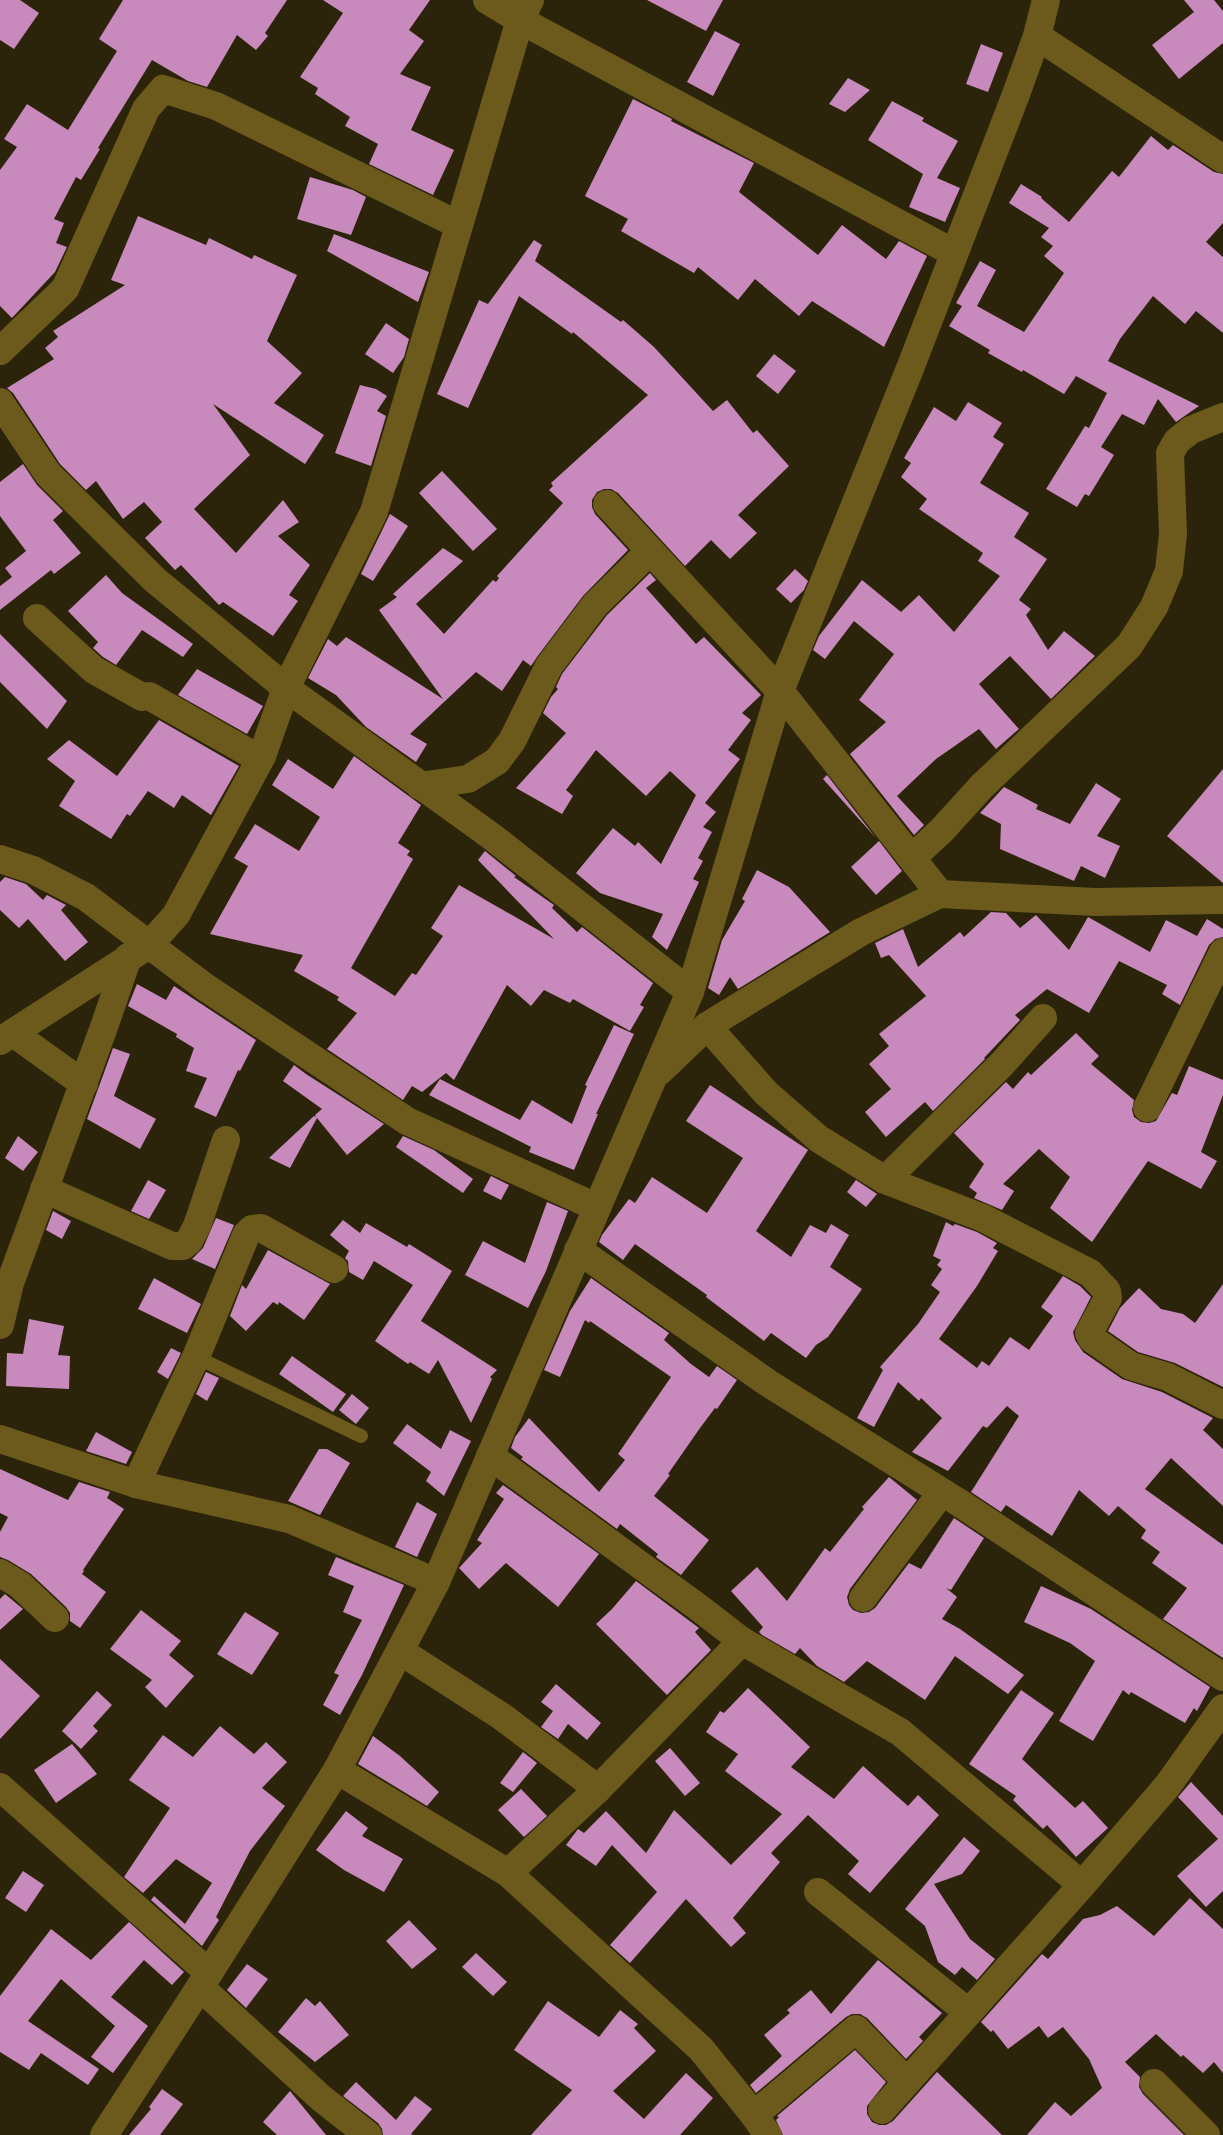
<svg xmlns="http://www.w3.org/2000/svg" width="1223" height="2135" font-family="'IBM Plex Sans',sans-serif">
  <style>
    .building { fill: #c889bc }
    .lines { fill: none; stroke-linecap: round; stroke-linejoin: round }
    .lane { stroke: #6b5a1c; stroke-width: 14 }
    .street { stroke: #6b5a1c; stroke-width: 28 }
  </style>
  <rect width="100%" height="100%" fill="#2b240a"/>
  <g class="building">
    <polygon points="0,0 20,0 39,13 14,49 0,40"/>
    <polygon points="123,0 287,0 265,33 268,36 256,50 237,35 207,87 188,81 152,60 98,148 100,149 81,180 76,177 54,219 64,223 56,243 67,247 55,272 12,318 0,306 0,170 17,147 4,139 27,104 68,130 117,51 99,39"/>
    <polygon points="323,0 430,0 409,30 424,41 400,74 431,87 411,130 454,150 433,195 369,164 378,144 345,126 350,117 315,94 318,88 300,77 343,13"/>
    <polygon points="647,0 723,0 706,31"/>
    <polygon points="1184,0 1214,0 1223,11 1223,43 1179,79 1152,45 1194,12"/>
    <polygon points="715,31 740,44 713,96 687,82"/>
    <polygon points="981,44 1003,53 988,92 966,84"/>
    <polygon points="848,78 870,90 845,112 829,104"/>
    <polygon points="633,99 672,119 671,121 754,163 739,192 818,255 842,225 886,259 899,241 927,256 884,347 812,301 799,316 755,279 738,300 698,267 694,273 621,231 628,219 585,196"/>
    <polygon points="892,101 924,118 922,121 958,141 937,178 960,188 945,222 909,207 923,174 868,140"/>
    <polygon points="1151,136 1168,150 1173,145 1214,172 1223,174 1223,223 1206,242 1223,257 1223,333 1196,311 1185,324 1153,296 1120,339 1108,361 1199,406 1176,422 1158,399 1144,425 1122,414 1101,447 1114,455 1089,496 1085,494 1077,507 1046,489 1085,426 1089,428 1107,393 1076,376 1064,394 1023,370 1022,372 988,353 990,350 949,326 962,306 956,303 980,261 996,270 977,306 1024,332 1064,273 1044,256 1053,246 1041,237 1049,228 1009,203 1021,184 1042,197 1041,198 1069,222 1112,171 1119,177"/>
    <polygon points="310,177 353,190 366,197 351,235 297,219"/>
    <polygon points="138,216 206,245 209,238 252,259 254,255 297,275 267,341 302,373 274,403 324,435 305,464 213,404 250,455 194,509 236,553 283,500 299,522 278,536 310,565 289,595 298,601 273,636 223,602 219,605 181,565 175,570 145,538 162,522 144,502 123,519 96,481 86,490 60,464 13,393 7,388 54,359 45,348 58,337 53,331 125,285 111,280"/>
    <polygon points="334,234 429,272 418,302 327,251"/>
    <polygon points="534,240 542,245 535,261 621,322 623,320 654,347 713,411 727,400 753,433 757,430 789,466 738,515 757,533 730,559 711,540 685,566 618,493 611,489 604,489 597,492 592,500 592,507 595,514 628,550 583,596 537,657 531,666 523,660 502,691 476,672 410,734 427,744 416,762 366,727 336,695 308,678 328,639 337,646 346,637 443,699 379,610 397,597 393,594 443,548 463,561 416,604 444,634 493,580 496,582 499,578 497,576 563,503 549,490 553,486 551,483 648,395 573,332 572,334 519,296 468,408 437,394 479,300 488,304"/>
    <polygon points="386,323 409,339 404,357 393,373 365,354"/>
    <polygon points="774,354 796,371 778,394 756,376"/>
    <polygon points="360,385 376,389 387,396 377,411 386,416 371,466 335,453"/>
    <polygon points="968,402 1002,423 993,437 1004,444 980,483 1029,513 1014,537 1047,559 1019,600 1031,609 1026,615 1048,650 1064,631 1095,656 1051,699 1010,656 979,684 1019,729 996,749 979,729 936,759 897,796 924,825 914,835 850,754 886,722 859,700 894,654 854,621 825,659 813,650 819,636 862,580 901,612 919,595 954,632 1000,576 978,561 983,553 919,509 927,499 901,477 911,463 904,458 934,407 956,421"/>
    <polygon points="23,464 37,485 63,511 53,520 81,553 54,574 51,570 0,610 0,586 12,577 5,568 26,551 0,516 0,482"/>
    <polygon points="442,471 497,529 473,551 419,493"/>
    <polygon points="390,514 408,526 373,581 361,574"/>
    <polygon points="795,569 808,581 804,590 791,603 776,589"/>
    <polygon points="650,573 656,580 646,588 696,644 704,637 761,695 742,713 751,720 728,750 740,759 705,803 716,812 703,827 712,832 698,858 703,861 693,879 699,882 667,950 652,937 663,914 600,893 576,873 613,828 635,846 638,842 661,864 696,795 670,771 646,796 596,750 566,790 573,796 562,814 516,788 566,733 543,713 551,697 558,689 556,687 562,674 607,615"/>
    <polygon points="106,575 122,593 193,644 183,657 142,630 116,665 103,657 93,648 98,642 68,611"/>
    <polygon points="0,634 67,701 47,729 0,682"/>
    <polygon points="197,669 263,706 247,734 178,695"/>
    <polygon points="159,720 239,766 211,815 182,795 174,808 148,791 130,816 127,814 111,839 59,806 75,781 47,759 69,740 117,776"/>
    <polygon points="354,756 421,805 398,843 410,851 407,855 413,859 351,968 395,996 412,973 416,975 443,936 431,928 459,885 554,939 478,860 485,851 516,876 514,877 554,905 552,908 577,932 582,927 653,983 640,1005 644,1007 630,1031 573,999 570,1003 544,990 531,1006 507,985 454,1080 446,1073 422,1092 412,1086 403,1100 327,1049 357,1013 337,1000 339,997 294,971 303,955 210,934 248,866 234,858 255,824 299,851 320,817 272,785 288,759 333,789"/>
    <polygon points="1223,769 1223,883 1167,836"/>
    <polygon points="827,775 876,838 823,779"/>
    <polygon points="1096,783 1121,799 1097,836 1120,846 1105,878 1081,866 1074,881 1000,849 1001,824 980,813 1004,787 1038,805 1036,809 1070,824"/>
    <polygon points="879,841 902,871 876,895 851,867"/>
    <polygon points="757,870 789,887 830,932 738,989 730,977 719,995 708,988 722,940 745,901 742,899"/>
    <polygon points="5,877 26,884 43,900 47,895 66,905 61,910 88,942 65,961 28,919 19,928 0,910 0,882"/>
    <polygon points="991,912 1006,913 1020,928 1036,915 1069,950 1088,917 1150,952 1166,920 1197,936 1207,919 1223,929 1223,937 1215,939 1209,945 1180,1005 1162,994 1167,985 1119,961 1089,1013 1047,989 1015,1015 1020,1020 984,1058 985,1059 933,1111 925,1102 886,1137 865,1112 891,1089 869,1064 889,1046 879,1034 926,996 889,955 881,958 875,943 903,929 918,967 960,932 964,937"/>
    <polygon points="137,984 166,1000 174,986 256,1040 240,1071 238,1070 216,1117 194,1107 207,1078 186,1071 194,1048 176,1037 177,1034 128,1006"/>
    <polygon points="614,1025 634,1034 596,1114 598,1114 574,1170 529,1152 531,1147 429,1095 440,1079 520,1120 532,1100 572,1124 587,1086 585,1085"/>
    <polygon points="1076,1033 1099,1056 1091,1064 1134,1100 1132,1110 1134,1117 1141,1122 1149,1123 1156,1121 1172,1093 1177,1095 1189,1066 1223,1080 1223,1095 1201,1152 1217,1161 1201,1189 1148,1161 1092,1242 1050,1208 1070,1177 1039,1149 1003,1184 1014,1191 1002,1210 974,1198 977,1193 969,1187 984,1164 954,1133 1006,1082 1013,1089 1028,1072 1031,1075"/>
    <polygon points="113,1048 130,1054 114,1096 156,1119 140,1149 87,1119"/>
    <polygon points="294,1065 306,1074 384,1124 347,1155 317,1118 290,1168 269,1158 314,1116 316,1117 315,1115 322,1109 283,1081"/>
    <polygon points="710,1085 808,1150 756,1231 791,1257 810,1225 826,1233 831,1224 849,1235 830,1267 862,1289 828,1337 816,1345 806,1358 771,1333 764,1341 706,1297 707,1295 635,1244 623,1260 599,1242 602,1235 629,1199 635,1203 652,1177 707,1213 743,1158 686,1121"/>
    <polygon points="18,1136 38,1152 23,1171 5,1158"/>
    <polygon points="403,1136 434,1150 473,1179 463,1193 396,1147"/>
    <polygon points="491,1176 509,1185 501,1200 483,1191"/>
    <polygon points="148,1180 166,1190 149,1219 131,1211"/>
    <polygon points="856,1180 877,1194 866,1207 847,1192"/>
    <polygon points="547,1202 568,1211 546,1271 528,1308 465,1275 483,1241 525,1263"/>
    <polygon points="53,1211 71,1221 62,1239 46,1230"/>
    <polygon points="216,1218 234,1225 215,1269 192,1259 203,1248"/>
    <polygon points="343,1220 360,1233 366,1223 407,1247 409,1244 452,1271 421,1321 497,1370 490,1377 492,1379 471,1423 438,1360 429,1374 410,1362 408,1364 375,1341 413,1285 374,1261 363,1280 349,1272 348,1261 345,1258 349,1251 330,1235"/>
    <polygon points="946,1222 953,1226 955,1224 977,1232 997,1243 993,1248 998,1251 977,1286 939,1339 977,1368 982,1361 989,1366 1010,1337 1029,1350 1053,1316 1041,1307 1063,1276 1080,1286 1091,1297 1073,1332 1075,1340 1083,1352 1122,1379 1162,1392 1213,1418 1203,1430 1223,1449 1223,1506 1171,1458 1145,1489 1223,1545 1223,1658 1163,1619 1187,1588 1152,1563 1160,1552 1141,1538 1146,1530 1118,1506 1109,1516 1079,1490 1052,1536 1006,1505 1001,1512 971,1492 1019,1416 1007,1406 987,1428 983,1426 948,1471 912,1452 942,1418 921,1398 919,1401 898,1382 874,1427 857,1418 883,1370 880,1367 918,1324 940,1292 931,1285 942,1269 937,1265 941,1260 933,1256"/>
    <polygon points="268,1250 330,1284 304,1320 279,1302 278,1305 273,1302 246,1331 230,1316 242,1285 246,1289"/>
    <polygon points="154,1278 201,1304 187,1333 138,1309"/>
    <polygon points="591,1278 669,1333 664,1340 691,1364 709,1377 717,1366 737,1380 717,1409 715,1408 700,1428 668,1474 670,1475 654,1496 709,1540 681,1575 656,1557 658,1554 620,1524 617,1529 521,1459 523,1457 511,1448 515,1437 529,1418 599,1492 625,1460 618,1454 671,1377 590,1321 589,1323 585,1320 560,1377 544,1370 570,1311"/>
    <polygon points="1223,1284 1223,1387 1175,1363 1138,1352 1108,1331 1120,1308 1139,1288 1161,1309 1183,1314 1195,1323"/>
    <polygon points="29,1319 64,1326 58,1355 70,1356 69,1389 6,1386 7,1353 23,1354"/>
    <polygon points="171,1348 181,1353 168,1379 157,1372"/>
    <polygon points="292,1356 346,1394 333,1412 279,1374"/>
    <polygon points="206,1372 219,1378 207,1401 196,1394"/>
    <polygon points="352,1394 369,1408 356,1424 339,1410"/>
    <polygon points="407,1424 441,1449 450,1430 471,1441 444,1496 426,1481 431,1472 393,1443"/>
    <polygon points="96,1432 132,1452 126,1464 86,1451"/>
    <polygon points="319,1449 327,1449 350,1463 320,1515 288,1501"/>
    <polygon points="0,1469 68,1500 79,1482 110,1492 107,1498 124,1509 83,1570 84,1571 82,1574 106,1592 80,1628 70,1621 70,1613 66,1607 31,1574 8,1560 0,1557 0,1532 8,1517 0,1513"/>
    <polygon points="889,1477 917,1500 850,1589 847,1597 849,1605 853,1610 861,1613 869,1612 875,1608 909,1563 921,1569 954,1518 984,1538 951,1590 946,1588 957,1597 942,1619 960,1629 1024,1675 1008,1694 955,1656 925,1700 867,1661 844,1682 817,1666 800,1648 795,1654 762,1635 759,1632 763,1627 731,1591 757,1567 787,1601 825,1548 830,1552 864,1509 862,1507"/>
    <polygon points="503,1485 599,1554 558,1607 506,1563 479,1589 459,1568 482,1543 477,1540 504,1499 496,1493"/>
    <polygon points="417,1502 437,1514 417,1557 395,1547"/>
    <polygon points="336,1557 404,1585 362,1675 340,1715 323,1705 339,1675 334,1673 362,1620 343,1612 354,1586 328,1575"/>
    <polygon points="636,1581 699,1628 695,1632 711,1650 667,1695 596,1624 612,1609"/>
    <polygon points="1041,1586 1091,1609 1210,1687 1197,1711 1194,1708 1185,1723 1131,1692 1129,1695 1123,1690 1093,1741 1059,1721 1095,1661 1070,1643 1024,1622"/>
    <polygon points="5,1594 23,1609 0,1630 0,1599"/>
    <polygon points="141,1610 181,1641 169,1655 194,1676 166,1708 145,1687 152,1680 110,1649"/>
    <polygon points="245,1612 279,1633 252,1675 217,1654"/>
    <polygon points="0,1659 40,1696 0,1739"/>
    <polygon points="556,1684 601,1723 587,1740 568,1724 558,1739 541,1727 553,1711 541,1702"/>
    <polygon points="748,1688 810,1747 791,1767 834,1799 863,1766 908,1806 918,1795 939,1815 870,1893 848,1874 859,1861 808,1815 771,1853 780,1862 733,1918 746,1933 731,1947 686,1899 630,1963 610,1945 657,1892 612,1845 596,1866 566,1845 578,1829 584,1833 606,1811 646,1853 674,1810 731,1865 782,1814 725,1771 738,1754 706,1732 720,1711 724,1713"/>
    <polygon points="1021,1690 1054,1713 1022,1759 1075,1808 1083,1801 1108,1828 1076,1857 1047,1825 1043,1829 1013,1800 1016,1796 969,1764"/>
    <polygon points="97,1691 112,1705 93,1726 98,1731 81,1749 62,1731"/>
    <polygon points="220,1726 254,1754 266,1742 287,1762 262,1788 285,1806 250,1851 216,1917 219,1920 202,1946 151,1900 154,1896 185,1924 212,1883 176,1859 143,1893 124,1877 170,1808 129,1780 163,1735 193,1757"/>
    <polygon points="373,1736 400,1756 439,1792 427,1806 358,1764"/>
    <polygon points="72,1744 97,1774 56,1803 34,1770"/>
    <polygon points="670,1748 700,1783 685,1796 655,1761"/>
    <polygon points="523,1752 537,1763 513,1792 500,1783"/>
    <polygon points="1191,1782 1223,1816 1223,1891 1206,1907 1177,1876 1218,1839 1178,1797"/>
    <polygon points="521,1789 547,1816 524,1837 498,1810"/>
    <polygon points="346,1811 368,1828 362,1836 403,1859 384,1892 344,1870 316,1850"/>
    <polygon points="964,1837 980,1851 962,1874 934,1884 970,1939 995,1959 977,1980 962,1967 955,1975 938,1962 925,1926 905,1909"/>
    <polygon points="23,1871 44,1885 26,1912 5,1898"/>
    <polygon points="1190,1898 1223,1929 1223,2073 1214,2062 1203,2073 1183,2055 1181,2057 1156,2034 1125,2062 1140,2077 1139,2087 1143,2094 1184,2135 1027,2135 1055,2102 1071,2116 1102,2088 1089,2059 1063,2027 1048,2038 1039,2026 1008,2049 993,2030 991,2032 981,2022 1042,1954 1048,1959 1083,1919 1100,1915 1117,1906 1154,1936"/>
    <polygon points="409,1920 437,1949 412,1969 386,1941"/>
    <polygon points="129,1922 184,1972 172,1985 144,1960 111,1997 148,2026 113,2073 91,2057 115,2026 61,1979 28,2021 99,2069 88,2085 41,2053 29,2070 0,2052 0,1996 51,1929 91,1960"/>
    <polygon points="476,1953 507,1982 493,1996 462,1967"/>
    <polygon points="878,1960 942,2013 919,2037 923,2041 906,2059 867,2018 860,2014 852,2014 846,2017 756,2093 750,2085 782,2056 764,2035 790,2013 787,2010 811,1990 831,2014"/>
    <polygon points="247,1964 268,1979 246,2008 227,1990"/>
    <polygon points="306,1998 315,2006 320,2001 349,2035 315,2062 278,2032"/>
    <polygon points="548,2001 599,2037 620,2010 638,2024 634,2028 656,2051 613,2091 644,2119 686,2073 713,2098 680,2135 531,2135 572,2090 514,2050"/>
    <polygon points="855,2050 886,2082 867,2106 867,2114 872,2122 879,2125 886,2125 893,2121 937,2072 1002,2135 783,2135 776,2120 779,2117 777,2116"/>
    <polygon points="356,2082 396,2120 415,2096 432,2109 411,2134 413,2135 383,2135 382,2129 378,2123 343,2096"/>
    <polygon points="162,2089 183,2104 160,2135 129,2135 151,2109 149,2107"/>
    <polygon points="290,2091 326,2135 277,2135 263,2122"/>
  </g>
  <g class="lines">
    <polyline class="lane" points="196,1357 361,1436"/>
    <g class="street">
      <polyline points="487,0 520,20 954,253"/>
      <polyline points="1037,36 1223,159"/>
      <polyline points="0,351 65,289 146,109 163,89 216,106 459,225"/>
      <polyline points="0,402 48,474 155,580 286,688 491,836 690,992"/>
      <polyline points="607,504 780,691 940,894"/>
      <polyline points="37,618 94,670 142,697 149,696 260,759 262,756"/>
      <polyline points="420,786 468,779 497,761 512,741 549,666 595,605 650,551"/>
      <polyline points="912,858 942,830 982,786 1129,646 1154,607 1169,571 1173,534 1170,453 1177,441 1191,430 1223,417"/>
      <polyline points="0,859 33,870 86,897 205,987 407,1121 596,1207"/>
      <polyline points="707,1026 766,1093 819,1139 885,1180 983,1218 1090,1273 1107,1291 1108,1298 1089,1333 1092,1339 1131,1366 1168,1377 1223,1405"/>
      <polyline points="13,1033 84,1084"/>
      <polyline points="0,1041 149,945 176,915 262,756 286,688 374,512 520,20 530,0"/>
      <polyline points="660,1071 707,1026 861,932 940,894 1095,902 1223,900"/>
      <polyline points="1147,1108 1223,952"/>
      <polyline points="885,1180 1002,1064 1043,1018"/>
      <polyline points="44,1189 172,1246 183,1246 189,1241 197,1226 226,1140"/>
      <polyline points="578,1250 768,1383 955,1500 1223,1677"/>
      <polyline points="0,1325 10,1283 104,1027 128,957"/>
      <polyline points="0,1439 136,1484 289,1519 436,1582"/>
      <polyline points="490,1456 698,1607 742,1641 900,1732 1082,1885"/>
      <polyline points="136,1484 196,1357 246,1235 252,1229 261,1228 334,1269"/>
      <polyline points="0,1573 20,1585 55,1618"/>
      <polyline points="863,1598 942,1492"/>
      <polyline points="400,1651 501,1716 598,1789"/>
      <polyline points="337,1770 508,1873 701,2049 754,2115 768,2135"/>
      <polyline points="0,1787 209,1973"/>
      <polyline points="508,1873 598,1789 742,1641"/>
      <polyline points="818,1892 968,2012"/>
      <polyline points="200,1987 321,2098 368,2135"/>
      <polyline points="1154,2083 1206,2135"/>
      <polyline points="882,2110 1082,1885 1168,1785 1223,1708"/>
      <polyline points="754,2115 856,2029 907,2082"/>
      <polyline points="104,2135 209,1973 337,1770 436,1582 690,992 780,691 909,371 1015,97 1037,36 1046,0"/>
    </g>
  </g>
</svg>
